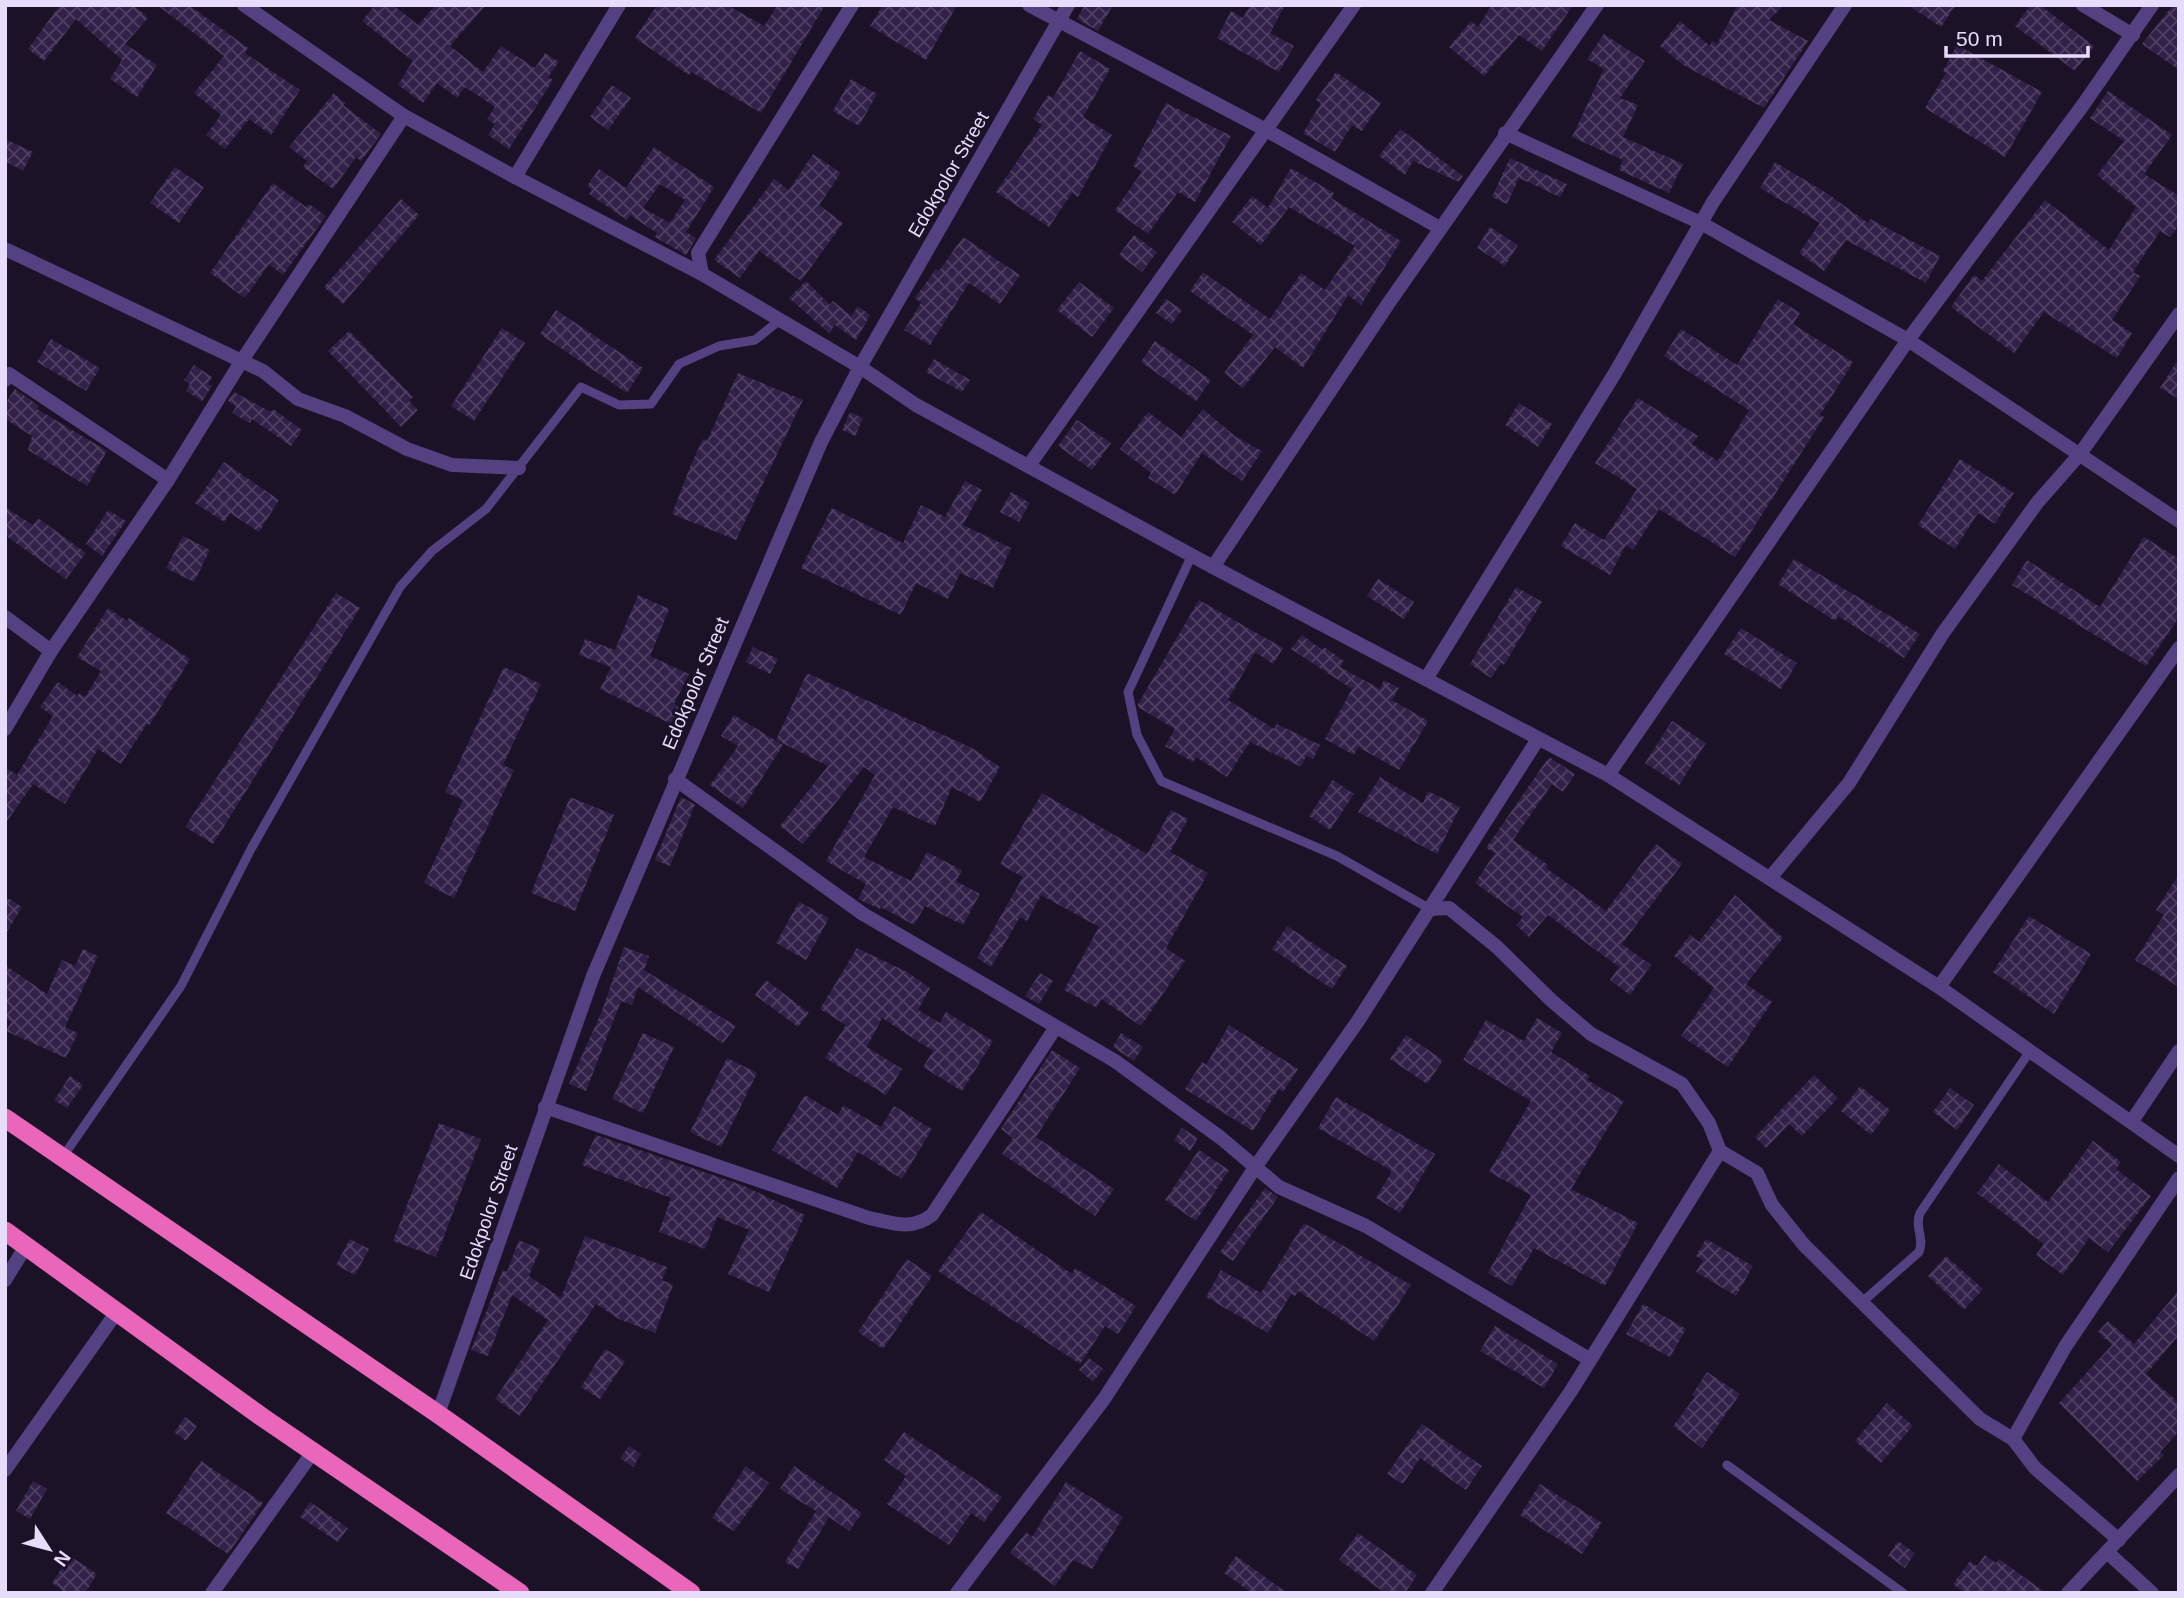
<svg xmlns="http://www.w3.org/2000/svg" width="2184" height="1598" font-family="Arial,sans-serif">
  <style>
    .building { fill: url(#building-cross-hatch); fill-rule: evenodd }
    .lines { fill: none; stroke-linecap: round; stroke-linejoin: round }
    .service { stroke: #544182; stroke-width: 9 }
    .minor { stroke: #544182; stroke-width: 14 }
    .trunk { stroke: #e966ba; stroke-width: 19 }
    .labels { text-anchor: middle; stroke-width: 6; stroke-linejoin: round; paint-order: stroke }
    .street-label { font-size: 19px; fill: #e7dcfc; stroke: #1b1227 }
  </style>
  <defs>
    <pattern id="building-cross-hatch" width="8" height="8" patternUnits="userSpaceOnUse" patternTransform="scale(1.75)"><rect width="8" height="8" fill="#312047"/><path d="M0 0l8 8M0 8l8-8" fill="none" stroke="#4f4062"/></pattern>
  </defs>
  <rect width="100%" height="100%" fill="#1b1227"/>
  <g class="building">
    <polygon points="60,5 134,5 148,18 125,44 157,65 137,97 110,79 122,60 76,19 44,61 28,49"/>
    <polygon points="157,5 189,5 248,48 245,53 300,90 271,135 249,119 225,149 206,135 221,115 194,93 224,56"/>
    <polygon points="375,5 393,5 418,25 436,5 486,5 450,46 483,72 501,46 535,68 545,53 559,62 548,77 553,80 509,149 488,135 495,124 487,119 495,107 465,87 457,98 437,83 423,103 398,85 413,61 362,21"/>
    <polygon points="657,5 727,5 764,26 778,5 825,5 761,113 691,72 689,75 635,38"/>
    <polygon points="883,5 957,5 926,60 870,26"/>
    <polygon points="1085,5 1113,5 1098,31 1077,19"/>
    <polygon points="1250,5 1285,5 1270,33 1294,46 1279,72 1217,38 1231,11 1243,18"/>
    <polygon points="1492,5 1573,5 1542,51 1519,35 1484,76 1449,47 1471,21 1478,27"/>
    <polygon points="1738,5 1784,5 1769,20 1808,41 1764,108 1683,65 1660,46 1680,21 1710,46 1712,41 1717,44"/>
    <polygon points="1908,5 1956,5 1941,27"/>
    <polygon points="2031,5 2040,5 2094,46 2075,71 2015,26"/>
    <polygon points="2173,5 2179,5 2179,70 2142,44"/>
    <polygon points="1604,34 1645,61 1620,98 1638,105 1623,137 1683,164 1669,193 1619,170 1623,160 1572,137 1604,69 1587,59"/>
    <polygon points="1957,45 2042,92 2005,157 1925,108 1946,73 1943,71"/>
    <polygon points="1080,51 1110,69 1083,117 1112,135 1078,197 1072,193 1049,227 996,192 1042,125 1033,119 1048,95 1053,98"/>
    <polygon points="1336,72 1381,103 1362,131 1352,125 1335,152 1303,133 1321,103 1316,100"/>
    <polygon points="851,79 877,94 859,126 833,111"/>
    <polygon points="612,85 631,98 608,130 590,117"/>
    <polygon points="2108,91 2172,135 2144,174 2179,196 2179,225 2170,237 2160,231 2133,272 2140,276 2112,320 2132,333 2117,358 2044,312 2014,353 1951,307 1974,275 1982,281 2045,200 2109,250 2136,207 2097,175 2124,141 2090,118"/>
    <polygon points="334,93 345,103 343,105 381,134 361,161 356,157 333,189 303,167 307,161 289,147"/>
    <polygon points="1166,103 1231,136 1195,202 1178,192 1148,234 1115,210 1142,172 1133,166"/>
    <polygon points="1400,129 1463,176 1459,182 1413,161 1405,175 1379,156"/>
    <polygon points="5,139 33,152 23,171 5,161"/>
    <path d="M654,147l60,40 -28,45 10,6 -10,17 -31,-18 2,-4 -27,-18 -3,5 -38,-26 3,-4 -5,-4 12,-17 27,19zM660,184l25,16 -15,23 -27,-15z"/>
    <polygon points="813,154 841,173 819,205 843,223 801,281 759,251 740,278 714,260 774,179 789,190"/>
    <polygon points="1510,158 1567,184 1560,197 1519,178 1507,204 1492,197"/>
    <polygon points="1775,162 1828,194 1868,223 1870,219 1940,256 1926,283 1846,240 1824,271 1799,253 1820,223 1760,188"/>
    <polygon points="175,167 204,187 179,223 150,203"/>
    <polygon points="1291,168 1334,193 1331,198 1401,241 1361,305 1348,295 1303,368 1275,347 1243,388 1224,373 1253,335 1190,291 1203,272 1270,319 1301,273 1325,290 1355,246 1289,207 1261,245 1232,222 1252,196 1268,208"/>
    <polygon points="273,183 306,207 309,204 326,216 283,275 269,264 245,298 210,273"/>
    <polygon points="401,199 419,215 343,304 324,287"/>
    <polygon points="1490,227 1518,245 1505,266 1477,248"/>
    <polygon points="1134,235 1157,252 1142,272 1119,255"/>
    <polygon points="963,237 1020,275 1000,304 969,283 930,345 904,330 921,303 915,298 936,269 939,271"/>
    <polygon points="806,281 830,305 833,301 851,316 858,306 870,315 856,340 835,325 829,333 789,298"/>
    <polygon points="1079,282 1114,308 1092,337 1057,310"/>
    <polygon points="1166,299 1182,310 1172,324 1156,313"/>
    <polygon points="1778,299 1800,313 1793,324 1853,362 1820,415 1824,417 1735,557 1659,509 1633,550 1626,545 1610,575 1561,546 1575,523 1604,540 1637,489 1595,463 1638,398 1698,436 1692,444 1718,461 1749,410 1664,356 1681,329 1737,365"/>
    <polygon points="556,310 643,368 627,393 540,334"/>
    <polygon points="502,328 525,343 474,421 451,406"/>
    <polygon points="349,331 413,397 409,401 418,410 401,427 328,351"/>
    <polygon points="51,339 100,368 86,391 37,362"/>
    <polygon points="1155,341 1211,380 1196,401 1141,362"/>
    <polygon points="2179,358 2179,399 2160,388"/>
    <polygon points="934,359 970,380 962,392 926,372"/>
    <polygon points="194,365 212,377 208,384 212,386 202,401 186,391 190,384 184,380"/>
    <polygon points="738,373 803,400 736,540 672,514 690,467 703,439 707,441"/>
    <polygon points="15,389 39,406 37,409 107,451 87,486 28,450 32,436 5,419 5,404"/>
    <polygon points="234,392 271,412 273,409 302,430 291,446 252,419 250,423 232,413 236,407 228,401"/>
    <polygon points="1519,403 1552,424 1538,447 1505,425"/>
    <polygon points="1203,409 1236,437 1262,451 1242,481 1202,453 1175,495 1148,478 1151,473 1120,449 1148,412 1181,437"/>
    <polygon points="850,412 863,418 855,436 842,430"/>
    <polygon points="1077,420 1111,443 1092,470 1058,446"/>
    <polygon points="1960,459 2014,493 1995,524 1978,513 1955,549 1918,525"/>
    <polygon points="224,462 279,500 259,532 230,513 224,522 195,503"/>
    <polygon points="965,481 982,490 963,525 1011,548 993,588 960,573 948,599 916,583 901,615 801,568 832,508 903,543 921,505 945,517"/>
    <polygon points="1011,492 1030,503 1019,522 1000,512"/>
    <polygon points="5,507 33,525 38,518 86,553 66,579 5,535"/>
    <polygon points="108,510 126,521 102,556 86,544"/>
    <polygon points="183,536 210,550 194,582 166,568"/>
    <polygon points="2144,537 2179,559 2179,617 2146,666 2012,585 2027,560 2100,607"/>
    <polygon points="1794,559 1920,634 1904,658 1838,616 1835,621 1778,584"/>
    <polygon points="1378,579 1414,602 1404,619 1367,596"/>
    <polygon points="1516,587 1542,602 1504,665 1501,663 1491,678 1470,664"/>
    <polygon points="336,593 360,608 213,844 185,827"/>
    <polygon points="638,595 669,609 650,656 689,674 674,704 679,707 671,724 600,689 611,667 579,655 585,639 615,650"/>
    <polygon points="1199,600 1283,648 1273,664 1255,652 1228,700 1274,729 1277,724 1320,745 1313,759 1306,756 1301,767 1250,742 1227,777 1196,757 1193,762 1165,746 1175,729 1138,707 1138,704"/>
    <polygon points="108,608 127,621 129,618 190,659 149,726 147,724 121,764 98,749 65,804 33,784 5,824 5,767 17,775 53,716 40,707 58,682 77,696 79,693 85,697 101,671 77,657"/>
    <polygon points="1741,628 1797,663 1781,689 1724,654"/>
    <polygon points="1302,635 1322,650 1324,647 1344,661 1340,667 1380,689 1384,680 1399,688 1392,700 1428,721 1399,770 1358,747 1354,755 1325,739 1352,689 1291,649"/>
    <polygon points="753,647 778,659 770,674 746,662"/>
    <polygon points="504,667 541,684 503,765 514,770 454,898 424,883 463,800 445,792"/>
    <polygon points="807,673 972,748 1000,767 980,802 952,787 935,826 893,807 864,857 911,881 927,852 962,870 956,881 980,894 963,925 925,906 914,925 881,907 880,909 858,899 866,884 826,861 875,775 864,767 803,844 780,826 828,766 776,740"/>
    <polygon points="734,715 783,745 743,808 710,785 738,746 721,736"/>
    <polygon points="1672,721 1706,743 1679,785 1645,763"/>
    <polygon points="1549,757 1575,774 1563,792 1552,784 1513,840 1548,865 1546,868 1606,911 1656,844 1682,864 1622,944 1651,965 1630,995 1610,980 1619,967 1548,915 1529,937 1516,925 1523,917 1475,883 1495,853 1486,848"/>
    <polygon points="1380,777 1423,803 1428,791 1460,807 1437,854 1358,812"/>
    <polygon points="1333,780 1354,794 1330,830 1309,816"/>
    <polygon points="1042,793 1147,854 1171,810 1188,819 1170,852 1208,873 1166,948 1185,961 1141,1026 1101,999 1097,1008 1064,990 1099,927 1041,895 1027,921 1020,917 991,967 977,958 1023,877 1000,864"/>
    <polygon points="570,797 614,815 575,911 531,893"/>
    <polygon points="681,797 695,805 670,866 655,860"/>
    <polygon points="2179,874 2179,987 2135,960 2164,915 2156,910"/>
    <polygon points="1735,895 1783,938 1746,984 1772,1002 1728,1067 1681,1036 1714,988 1674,956 1690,935 1699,942"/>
    <polygon points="5,896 22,907 5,935"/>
    <polygon points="799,902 829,918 806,960 776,943"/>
    <polygon points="2029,916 2091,954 2054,1014 1993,972"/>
    <polygon points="1287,926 1347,966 1332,989 1272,949"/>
    <polygon points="624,947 649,956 644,970 736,1026 723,1043 638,987 632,1005 621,1001 586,1091 569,1084 602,1011"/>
    <polygon points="857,948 907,972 930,988 918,1010 940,1023 946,1012 993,1041 962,1091 923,1067 933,1051 882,1018 867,1047 902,1069 886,1095 825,1058 846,1025 820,1009"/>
    <polygon points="83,949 98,956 65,1027 78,1033 66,1058 6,1031 11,1022 5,1018 5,965 47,994 62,960 75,966"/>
    <polygon points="1040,973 1053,981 1039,1004 1025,996"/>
    <polygon points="766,980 809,1013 798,1027 755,995"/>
    <polygon points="1537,1018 1562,1033 1551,1052 1590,1076 1587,1080 1624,1101 1571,1189 1638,1223 1605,1286 1534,1248 1512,1286 1488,1273 1531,1195 1489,1172 1531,1101 1463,1060 1486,1020 1524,1041"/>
    <polygon points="1229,1025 1298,1069 1283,1092 1279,1089 1253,1131 1185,1089 1202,1062 1206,1065"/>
    <polygon points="643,1033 674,1047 643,1113 612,1099"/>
    <polygon points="1121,1033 1143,1047 1134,1061 1113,1047"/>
    <polygon points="1406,1035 1443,1060 1427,1084 1390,1059"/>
    <polygon points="1052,1050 1080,1068 1036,1137 1114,1189 1095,1216 1002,1154 1013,1138 1001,1129"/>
    <polygon points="727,1058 757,1073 721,1147 690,1132"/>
    <polygon points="1814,1075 1838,1098 1802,1136 1789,1124 1766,1148 1755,1137"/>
    <polygon points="70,1076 83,1085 67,1108 54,1100"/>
    <polygon points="1860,1086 1890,1110 1871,1135 1841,1111"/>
    <polygon points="1950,1088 1974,1105 1957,1130 1933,1112"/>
    <polygon points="805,1095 838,1115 843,1105 881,1127 894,1106 932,1129 902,1179 858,1152 837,1188 772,1150"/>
    <polygon points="1336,1097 1435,1154 1400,1213 1376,1198 1392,1171 1318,1128"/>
    <polygon points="439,1123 481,1139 436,1257 393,1241"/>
    <polygon points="1182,1128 1198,1138 1190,1151 1174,1140"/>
    <polygon points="596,1135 742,1185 805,1215 769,1292 728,1274 749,1230 717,1217 705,1249 659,1232 671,1198 582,1165"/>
    <polygon points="2093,1141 2121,1162 2116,1169 2151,1196 2108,1252 2089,1238 2063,1275 2036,1255 2044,1244 1977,1193 1999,1164 2048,1202"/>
    <polygon points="1199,1150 1229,1170 1196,1221 1165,1200"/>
    <polygon points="1265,1188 1278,1197 1233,1261 1220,1252"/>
    <polygon points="981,1212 1072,1274 1075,1268 1136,1306 1118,1334 1105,1326 1080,1364 938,1271"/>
    <polygon points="1304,1223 1411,1285 1374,1341 1298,1291 1295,1296 1291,1294 1268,1333 1206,1297 1221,1270 1261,1293"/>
    <polygon points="585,1236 667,1267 662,1280 673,1285 655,1333 619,1319 596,1304 520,1416 495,1399 548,1320 512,1295 488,1356 471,1350 503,1270 507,1272 519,1240 540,1249 529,1276 561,1298"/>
    <polygon points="350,1239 369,1249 355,1275 336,1265"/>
    <polygon points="1706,1239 1753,1266 1736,1296 1696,1272 1703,1260 1696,1256"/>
    <polygon points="1946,1256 1983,1289 1964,1310 1928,1276"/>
    <polygon points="907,1259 932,1276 883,1349 858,1332"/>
    <polygon points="2179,1290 2179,1335 2146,1374 2179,1403 2179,1431 2160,1452 2164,1455 2137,1481 2059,1403 2112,1345 2098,1332 2108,1321 2134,1344"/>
    <polygon points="1643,1304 1686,1329 1670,1357 1626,1334"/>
    <polygon points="1495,1326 1558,1364 1544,1388 1480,1351"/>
    <polygon points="605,1349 625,1361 600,1399 581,1387"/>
    <polygon points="1089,1358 1103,1369 1093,1382 1079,1370"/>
    <polygon points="1707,1372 1740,1394 1702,1448 1673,1426 1695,1397 1692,1395"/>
    <polygon points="1887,1403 1913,1426 1881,1463 1855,1441"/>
    <polygon points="185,1417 197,1426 186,1441 174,1432"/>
    <polygon points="1422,1424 1482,1466 1466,1490 1420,1458 1403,1484 1387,1474"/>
    <polygon points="904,1432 1002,1497 984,1522 971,1513 949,1545 887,1504 906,1476 884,1460"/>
    <polygon points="629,1446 641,1454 633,1467 620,1458"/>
    <polygon points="201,1461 263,1503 228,1554 166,1513"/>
    <polygon points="746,1466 769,1483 734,1531 712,1518"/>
    <polygon points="794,1466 862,1513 849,1531 829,1517 798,1569 785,1562 816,1511 780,1489"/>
    <polygon points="33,1481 47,1489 30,1519 16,1511"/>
    <polygon points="1066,1482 1123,1517 1092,1569 1073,1560 1055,1586 1010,1553 1026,1532 1032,1537"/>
    <polygon points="1540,1484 1602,1523 1582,1554 1520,1515"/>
    <polygon points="310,1502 348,1528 338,1542 300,1517"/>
    <polygon points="1358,1533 1417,1575 1405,1593 1385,1593 1339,1560"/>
    <polygon points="1898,1541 1915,1553 1905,1568 1888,1556"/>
    <polygon points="1985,1555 1996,1563 1999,1559 2046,1593 1965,1593 1953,1584 1970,1561 1977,1566"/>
    <polygon points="70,1556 97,1574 85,1593 66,1593 52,1583"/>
    <polygon points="1236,1556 1287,1593 1252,1593 1224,1573"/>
  </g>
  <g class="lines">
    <g class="service">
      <polyline points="1192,555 1128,692 1137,735 1161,781 1337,856 1430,909"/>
      <polyline points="62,1158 181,986 251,849 400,587 432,551 486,509 581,387 619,405 651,404 679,364 719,346 755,340 781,319"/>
      <path d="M1861,1303l58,-51c6,-14 -5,-25 1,-39l110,-162"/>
      <polyline points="1727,1465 1903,1593"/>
    </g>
    <g class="minor">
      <polyline points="244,5 404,116 515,177"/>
      <polyline points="619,5 515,177 702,274"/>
      <polyline points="852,5 698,253 702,274 860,367 916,405 1213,567 1608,775 1939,987 2179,1156"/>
      <polyline points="1029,5 1266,130 1440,228"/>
      <polyline points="2083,5 2133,35"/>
      <polyline points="1505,133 1701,223 1908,340 2179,521"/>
      <polyline points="5,249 263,371 298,399 345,416 407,449 452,465 519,468"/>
      <polyline points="5,380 9,374 168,480"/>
      <polyline points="1030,464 1354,5"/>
      <polyline points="1213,567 1388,304 1597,5"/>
      <polyline points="5,617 51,651"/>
      <polyline points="1426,679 1615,373 1713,202 1845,5"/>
      <polyline points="5,729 51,651 168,480 241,362 404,116"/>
      <polyline points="1608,775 1908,340 2083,105 2152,5"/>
      <polyline points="675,779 863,914 1115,1061 1221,1138 1279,1187 1366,1226 1589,1359"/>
      <polyline points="1770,878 1849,783 1943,633 2037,503 2080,454 2179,314"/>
      <polyline points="1430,909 1449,908 1497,947 1552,1001 1591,1034 1682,1084 1709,1123 1720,1151"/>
      <polyline points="1939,987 2179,648"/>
      <path d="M545,1107l324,111c24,5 42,13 63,-3l124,-188"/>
      <polyline points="2132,1121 2179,1051"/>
      <polyline points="5,1280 26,1246"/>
      <polyline points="438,1414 593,976 821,442 860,367 1068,5"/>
      <polyline points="5,1470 116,1313"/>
      <polyline points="2119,1540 2035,1468 2013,1439 2065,1347 2179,1178"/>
      <polyline points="2107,1552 2152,1593"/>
      <polyline points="212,1593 313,1452"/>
      <polyline points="957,1593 1104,1399 1256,1166 1358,1021 1538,739"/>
      <polyline points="1432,1593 1571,1391 1720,1151 1757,1173 1772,1205 1804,1245 1980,1419 2013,1439"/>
      <polyline points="2068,1593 2179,1475"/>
    </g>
    <g class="trunk">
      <polyline points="5,1118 438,1414 691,1593"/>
      <polyline points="5,1231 262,1417 520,1593"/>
    </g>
  </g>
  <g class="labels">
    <g class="street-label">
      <text transform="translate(948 174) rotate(-60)" y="7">Edokpolor Street</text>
      <text transform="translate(695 683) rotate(-67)" y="7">Edokpolor Street</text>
      <text transform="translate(488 1212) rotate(-71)" y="7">Edokpolor Street</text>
    </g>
  </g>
  <rect width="2184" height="1598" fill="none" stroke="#e7dcfc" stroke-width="14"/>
  <g transform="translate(49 1549) rotate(126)" stroke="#1b1227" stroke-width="5" paint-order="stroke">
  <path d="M0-5L12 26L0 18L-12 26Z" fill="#e7dcfc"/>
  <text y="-10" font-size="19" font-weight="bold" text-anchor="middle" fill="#e7dcfc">N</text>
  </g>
  <path d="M1946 46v10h142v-10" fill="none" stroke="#e7dcfc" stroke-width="3.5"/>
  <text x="1956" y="46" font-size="21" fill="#e7dcfc" stroke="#1b1227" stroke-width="5" paint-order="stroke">50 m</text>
</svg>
